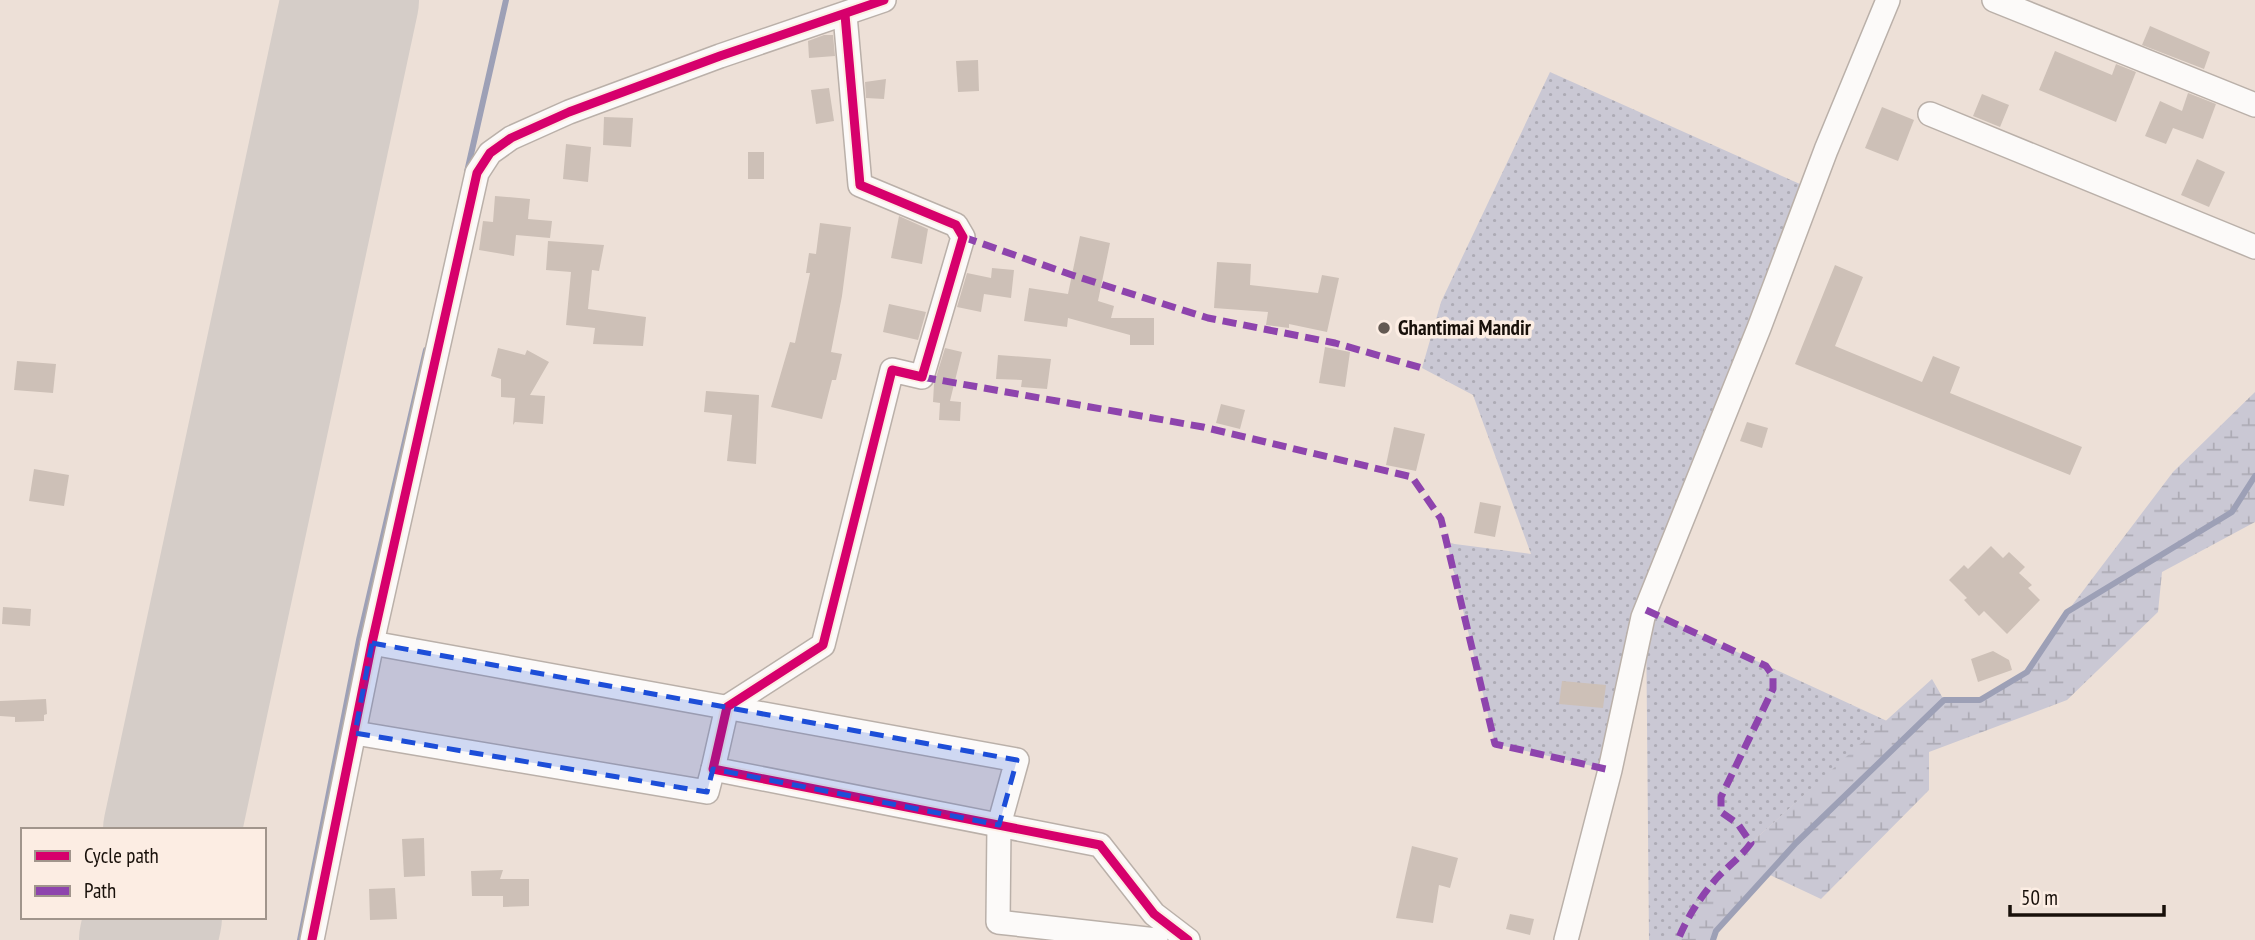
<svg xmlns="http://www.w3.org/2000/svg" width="2255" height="940" font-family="'PT Sans Narrow',sans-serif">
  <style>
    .grass { fill: url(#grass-dots) }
    .wetland { fill: url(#wetland-marsh) }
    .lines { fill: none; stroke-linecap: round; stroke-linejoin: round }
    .stream { stroke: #9da0b6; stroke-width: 6 }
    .runway { stroke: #d5cdc8; stroke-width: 138 }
    .building { fill: #cdc0b7 }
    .minor-casing { stroke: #bab0a9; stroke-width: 26 }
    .minor { stroke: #fcfaf9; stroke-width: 23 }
    .quiet { stroke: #8e44ad; stroke-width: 7; stroke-dasharray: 14 7; stroke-linecap: butt }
    .cycleway-casing { stroke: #fcede3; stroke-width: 13 }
    .cycleway { stroke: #d6006c; stroke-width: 9 }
    .marked { fill: #1d4ed8; fill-opacity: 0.2; stroke: #1d4ed8; stroke-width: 5; stroke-dasharray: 14 9; stroke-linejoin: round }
    .poi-dot { fill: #635952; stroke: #fcede3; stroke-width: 2.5 }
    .labels { text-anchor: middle; stroke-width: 7; stroke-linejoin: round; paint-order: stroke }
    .poi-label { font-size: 21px; font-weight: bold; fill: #18100a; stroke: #fcede3; text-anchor: start }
  </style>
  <defs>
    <pattern id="grass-dots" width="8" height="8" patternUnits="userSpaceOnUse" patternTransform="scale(1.75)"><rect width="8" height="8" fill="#cac8d4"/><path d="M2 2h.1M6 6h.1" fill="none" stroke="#adabb5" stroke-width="1.8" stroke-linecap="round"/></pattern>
    <pattern id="wetland-marsh" width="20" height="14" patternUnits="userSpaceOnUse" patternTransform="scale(1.75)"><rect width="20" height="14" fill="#cac8d4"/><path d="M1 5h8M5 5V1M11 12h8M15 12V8" fill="none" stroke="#adabb5"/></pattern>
  </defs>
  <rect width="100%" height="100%" fill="#ede0d7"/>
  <path class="grass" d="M1550,72l261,117 -165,421 241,111 -136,122c-10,14 -23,23 -35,36 -16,19 -29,38 -38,61h-29l-3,-327 -36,157 -115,-26 -48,-201 84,11 -58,-159 -51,-27 19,-66z"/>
  <path class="wetland" d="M2255,392v130l-93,50 -4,40 -91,88 -138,52v38l-108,109 -53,-25 -52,57 -3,9h-35c9,-23 22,-42 38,-61 12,-13 25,-22 35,-36l181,-164 12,21h36l47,-28 40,-60 106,-140z"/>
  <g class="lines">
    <g class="stream">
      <polyline points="467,172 506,0"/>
      <polyline points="300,940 359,640 426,350"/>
      <polyline points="1713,940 1716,931 1796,843 1944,700 1980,700 2027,672 2067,612 2232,512 2255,476"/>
    </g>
    <g class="runway">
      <polyline points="172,830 350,0"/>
      <polyline points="148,940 153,917"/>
    </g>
  </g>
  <g class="building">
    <polygon points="2150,26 2210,52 2204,69 2142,45"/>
    <polygon points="824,35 833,35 835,56 809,58 808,41"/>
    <polygon points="2055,51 2112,75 2116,64 2136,72 2116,122 2039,90"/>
    <polygon points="978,60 979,91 958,92 956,61"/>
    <polygon points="886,79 884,99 866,98 865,82"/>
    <polygon points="829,88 834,121 816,124 811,90"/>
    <polygon points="2188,93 2216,104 2203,139 2173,128 2166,144 2145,136 2160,101 2182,111"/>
    <polygon points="1982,94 2009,105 2000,127 1973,116"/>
    <polygon points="1882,107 1914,120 1898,161 1865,148"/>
    <polygon points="604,117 633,118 631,147 603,145"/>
    <polygon points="566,144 591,147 588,182 563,179"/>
    <rect x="748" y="152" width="16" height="27"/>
    <polygon points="2197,159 2225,172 2209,207 2181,195"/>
    <polygon points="495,196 530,199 528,219 552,221 550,238 516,235 514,256 479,250 483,221 493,222"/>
    <polygon points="899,216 928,229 922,264 891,258"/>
    <polygon points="820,223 851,227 842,296 831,352 842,354 836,380 832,380 822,419 771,407 790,342 795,343 810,273 806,273 809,253 816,254"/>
    <polygon points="1080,236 1110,243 1098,301 1114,306 1111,318 1154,318 1154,345 1130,345 1130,335 1068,318 1067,327 1024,321 1029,288 1068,294"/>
    <polygon points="548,241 604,245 599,271 592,270 588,309 646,317 643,346 593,344 595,328 566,325 571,272 546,270"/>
    <polygon points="1217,262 1251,264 1250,285 1318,293 1322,275 1339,278 1327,332 1289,324 1289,328 1266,325 1268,312 1214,308"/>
    <polygon points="1835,265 1863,277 1835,346 1922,382 1933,356 1960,367 1950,393 2082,447 2070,475 1795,364"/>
    <polygon points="992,268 1014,270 1011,298 984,294 981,312 957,307 967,273 991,278"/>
    <polygon points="889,304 926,312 918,340 883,332"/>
    <polygon points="1325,347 1350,352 1345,387 1319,383"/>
    <polygon points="498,348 525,355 527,350 549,362 530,395 545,396 543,424 515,422 513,425 515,398 501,397 501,379 491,376"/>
    <polygon points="945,348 962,352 950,401 961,402 960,421 939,420 940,403 933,402 934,384"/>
    <polygon points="998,355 1051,359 1047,389 1021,387 1022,380 996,379"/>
    <polygon points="17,361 56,364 53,393 14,390"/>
    <polygon points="706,391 759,395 756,464 727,461 732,415 704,412"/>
    <polygon points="1221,404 1245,410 1240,429 1216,423"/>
    <polygon points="1747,422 1768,428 1762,448 1740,441"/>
    <polygon points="1394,427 1425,434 1416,471 1386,465"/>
    <polygon points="34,469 69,475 64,506 29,501"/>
    <polygon points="1480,502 1501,506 1495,537 1474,533"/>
    <polygon points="1991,546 2003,558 2009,552 2025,567 2019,573 2032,585 2028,588 2040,600 2007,634 1984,611 1979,616 1964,600 1967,598 1949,580 1964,565 1968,569"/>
    <polygon points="3,607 31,609 30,626 2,624"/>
    <polygon points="1993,651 2009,660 2012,670 1978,682 1971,659"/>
    <polygon points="1562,681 1606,685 1603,708 1559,704"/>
    <polygon points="46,699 47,714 44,715 44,721 15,722 15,717 0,716 0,701"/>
    <polygon points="424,838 425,876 404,877 402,839"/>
    <polygon points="1412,846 1458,858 1450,888 1439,885 1433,923 1396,918"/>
    <polygon points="503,870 500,879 529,879 529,906 503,907 503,896 472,896 471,871"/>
    <polygon points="395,888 397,919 370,920 369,889"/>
    <polygon points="1510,914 1534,919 1530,935 1506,929"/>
  </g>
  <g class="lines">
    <g class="minor-casing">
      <g id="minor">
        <polyline points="1994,0 2255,105"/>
        <polyline points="845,15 860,185 956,225 963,237 922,377 892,370 823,645 727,707 713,769 1100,845 1154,914 1188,940"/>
        <polyline points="1930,114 2255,247"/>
        <polyline points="372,643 1017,760 999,825 998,922 1156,940"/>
        <polyline points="355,733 707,792 713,769"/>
        <polyline points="312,940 372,643 477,173 490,153 511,138 569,112 720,56 884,0"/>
        <polyline points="1566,940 1610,770 1643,617 1759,328 1826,150 1888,0"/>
      </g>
    </g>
    <use href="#minor" class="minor"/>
    <g class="quiet">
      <polyline points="963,237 1072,275 1208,318 1335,343 1422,368"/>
      <polyline points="922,377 1203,427 1412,477 1441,519 1495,744 1610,770"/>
      <path d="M1646,610l120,56 7,10v13l-52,108v15l17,12 13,19c-10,14 -23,23 -35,36 -16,19 -29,38 -38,61"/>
    </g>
    <g class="cycleway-casing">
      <g id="cycleway">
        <polyline points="845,15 860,185 956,225 963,237 922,377 892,370 823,645 727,707 713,769 1100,845 1154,914 1188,940"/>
        <polyline points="312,940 372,643 477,173 490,153 511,138 569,112 720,56 884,0"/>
      </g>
    </g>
    <use href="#cycleway" class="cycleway"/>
  </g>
  <path class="marked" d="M372,643l645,117 -18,65 -286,-56 -6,23 -352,-59z"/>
  <circle class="poi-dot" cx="1384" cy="328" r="7"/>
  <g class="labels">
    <g class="poi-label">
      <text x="1398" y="335">Ghantimai Mandir</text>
    </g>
  </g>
  <rect x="21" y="828" width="245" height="91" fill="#fcede3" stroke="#a1958c" stroke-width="2"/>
  <rect x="35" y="851" width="35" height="10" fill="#d6006c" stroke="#a1958c" stroke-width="2"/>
  <text x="84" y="863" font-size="21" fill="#18100a">Cycle path</text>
  <rect x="35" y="886" width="35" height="10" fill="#8e44ad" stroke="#a1958c" stroke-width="2"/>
  <text x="84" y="898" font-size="21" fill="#18100a">Path</text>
  <path d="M2010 905v10h154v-10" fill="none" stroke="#18100a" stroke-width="3.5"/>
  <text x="2021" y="905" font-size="21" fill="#18100a" stroke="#fcede3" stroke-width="5" paint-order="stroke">50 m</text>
</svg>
